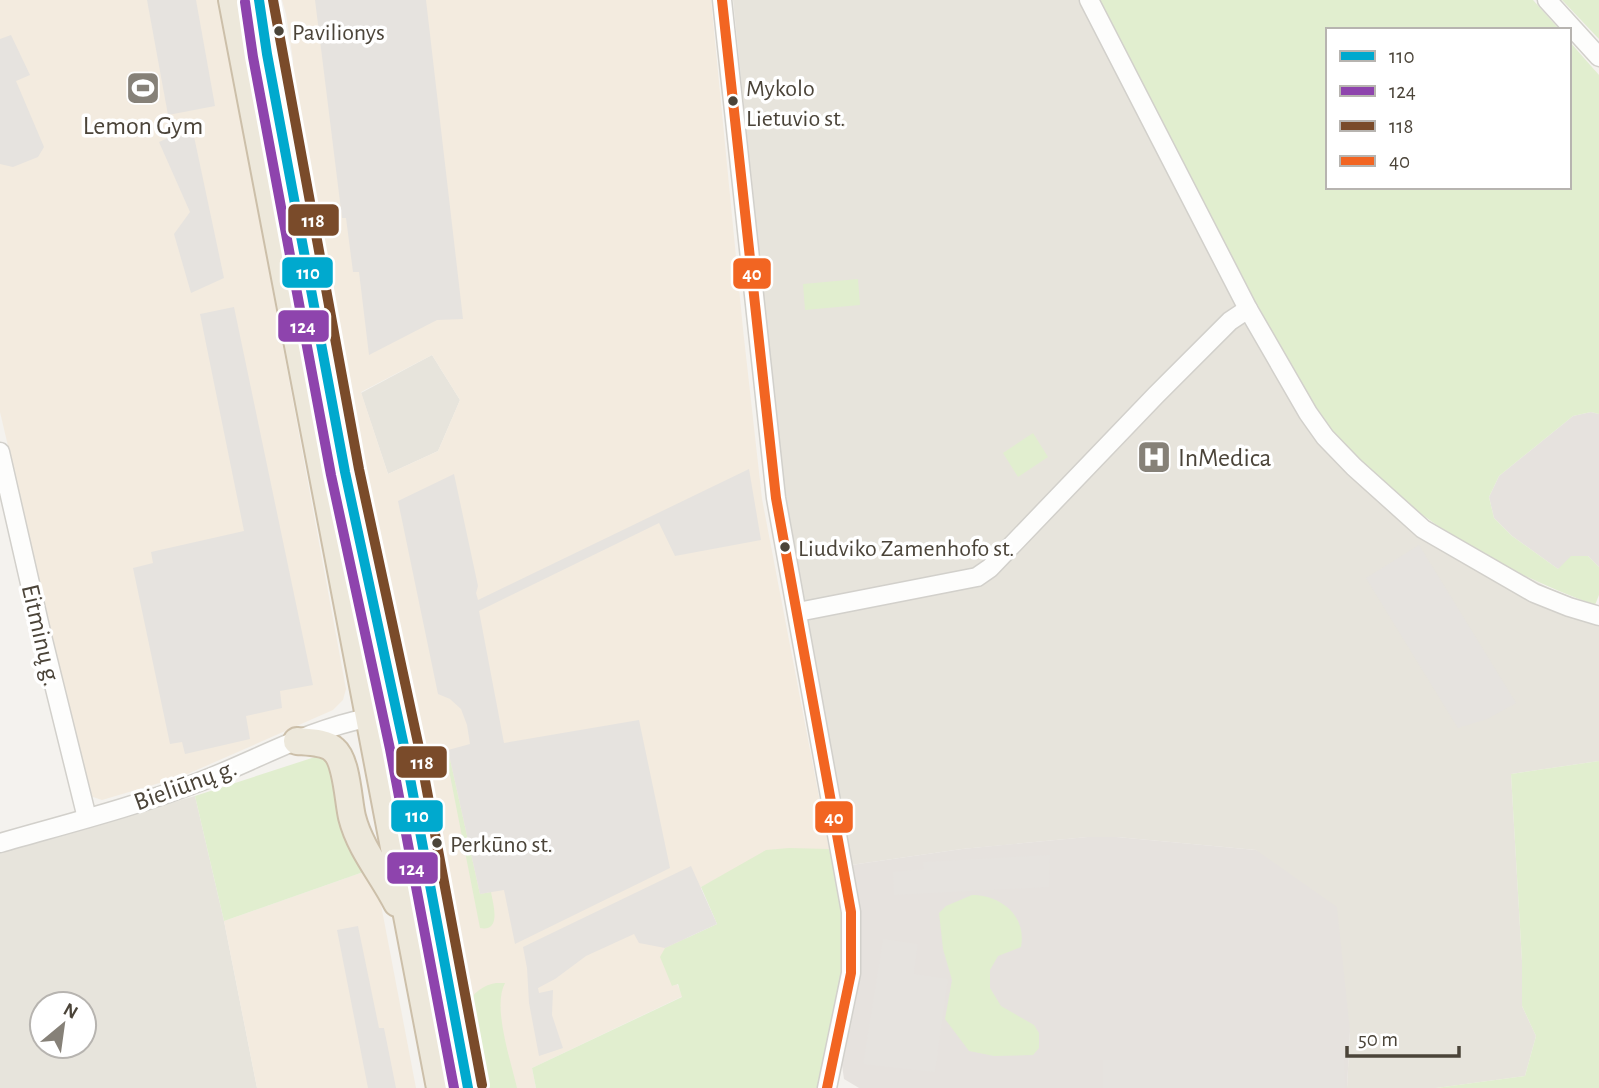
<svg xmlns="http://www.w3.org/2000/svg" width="1599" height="1088" font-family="'Alegreya Sans',sans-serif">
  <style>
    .residential { fill: #e7e4dc; fill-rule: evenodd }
    .commercial { fill: #f3ebdf; fill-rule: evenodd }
    .industrial { fill: #e6e2de }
    .green { fill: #e1eecf }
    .parking { fill: #e6e3df }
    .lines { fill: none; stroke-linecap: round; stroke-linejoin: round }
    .minor-casing { stroke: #d2d0cb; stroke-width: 21 }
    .highway-casing { stroke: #ccbfa9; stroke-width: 30 }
    .minor { stroke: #fdfdfc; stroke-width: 18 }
    .highway { stroke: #ede8db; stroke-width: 26 }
    .bus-1-casing { stroke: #fff; stroke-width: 16 }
    .bus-2-casing { stroke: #fff; stroke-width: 16 }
    .bus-3-casing { stroke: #fff; stroke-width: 16 }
    .bus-4-casing { stroke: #fff; stroke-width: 16 }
    .bus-1 { stroke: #00a9ce; stroke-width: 10 }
    .bus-2 { stroke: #8e44ad; stroke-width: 10 }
    .bus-3 { stroke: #7a4b2a; stroke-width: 10 }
    .bus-4 { stroke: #f26522; stroke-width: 10 }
    .bus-dot { fill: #4b4439; stroke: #fff; stroke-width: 2.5 }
    .labels { text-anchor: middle; stroke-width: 7; stroke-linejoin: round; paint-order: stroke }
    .bus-label { font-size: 24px; fill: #4b4439; stroke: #fff; text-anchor: start }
    .poi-label { font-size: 26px; fill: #4b4439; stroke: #fff }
    .street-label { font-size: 26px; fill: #4b4439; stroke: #fff }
    .line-badge { stroke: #fff; stroke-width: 2.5 }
    .badge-label { font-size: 19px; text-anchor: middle; font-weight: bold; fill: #fff }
  </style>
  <rect width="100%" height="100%" fill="#f4f2ee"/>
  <g class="residential">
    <polygon points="733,0 1098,0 1303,394 1415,512 1489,557 1551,589 1599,607 1599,761 1511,774 1522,961 1522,1006 1536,1036 1525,1076 1436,1088 1347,1088 1350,1031 1256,850 1117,837 1088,837 962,849 851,865 782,476"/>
    <polygon points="432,355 460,400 438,451 388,474 361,393"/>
    <path d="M195,796l29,125 33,167h-257v-236zM42,1004h42v42h-42z"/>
  </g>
  <g class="commercial">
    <polygon points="0,0 219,0 346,689 343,700 333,710 183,776 102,800 90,796 0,412"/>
    <path d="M282,0h429l32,329 19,170 67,350h-53l-75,38 -29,99 5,-2 6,12 -151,72 4,20h-54l-13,-70 -5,-45 -120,-588 -51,-270v-55l-7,-46zM432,355l28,45 -22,51 -50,23 -27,-82z"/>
    <polygon points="369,870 378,889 416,1088 257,1088 224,921"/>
  </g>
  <g class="industrial">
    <polygon points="1591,412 1599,414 1599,567 1588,556 1558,569 1512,536 1494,518 1489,497 1499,476 1573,416"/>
    <polygon points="1087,837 1117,837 1256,850 1337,907 1350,1031 1347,1088 859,1088 844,1079 842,1065 860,979 858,896 851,865 962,849"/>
  </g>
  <g class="green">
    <path d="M1098,0h435l27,30h-232v157h241v-146l30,34v339l-8,-2 -18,4 -74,60 -10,21 5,21 18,18 46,33 13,-13h17l11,11v28l-4,10c-95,-34 -183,-87 -253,-160 -14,-15 -26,-34 -39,-51z"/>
    <polygon points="1562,0 1599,0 1599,39"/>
    <polygon points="858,279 860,305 805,310 803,284"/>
    <polygon points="1033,433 1048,457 1018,477 1003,453"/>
    <path d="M445,750h3l32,144 11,-2c2,12 11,40 -11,36z"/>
    <polygon points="318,756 333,765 369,870 224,921 195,796"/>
    <polygon points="1599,761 1599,1088 1436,1088 1525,1076 1536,1036 1522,1006 1522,961 1511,774"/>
    <path d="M789,848l40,1c6,25 13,49 14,74 5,56 -12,111 -24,165h-283l-4,-20 150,-71 -4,-13 -6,2 -12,-29 5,-9 52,-24 -16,-37 65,-37z"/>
    <path d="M972,895c29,0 55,21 49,52l-23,9 -8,14v18l11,18 33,19 5,8v15l-6,7 -39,1 -25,-5 -24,-32 7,-39 -9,-31 -4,-36 7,-7z"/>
    <path d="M496,983h9c-13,24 6,78 12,105h-34c-4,-18 -18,-67 -15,-82 3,-13 16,-21 28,-23z"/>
  </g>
  <g class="parking">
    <polygon points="147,0 196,0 215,106 168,115"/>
    <polygon points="315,0 426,0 463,319 437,320 369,355 359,272 353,272 346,218 342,218"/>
    <polygon points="11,35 30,75 16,81 44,147 38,157 13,167 0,164 0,39"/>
    <polygon points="192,127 224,278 191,293 174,234 190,212 159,142"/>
    <polygon points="234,307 313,685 280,691 282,708 246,716 250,739 185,754 182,742 170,744 133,568 153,563 151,552 244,531 200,314"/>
    <polygon points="749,469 761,540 675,556 659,523 479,611 504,743 639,720 670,868 515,944 504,890 480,894 448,750 470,744 467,725 461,709 450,699 438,694 398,501 454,474 478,586 476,593 478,600"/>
    <polygon points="1419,545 1516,703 1487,719 1458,728 1366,578"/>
    <polygon points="1050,855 1049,887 894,895 893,872 924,869 923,862"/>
    <polygon points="691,866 717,924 665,948 639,943 634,934 586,956 555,979 538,988 539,993 553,990 552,1015 563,1048 539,1056 529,1003 527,968 523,947"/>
    <polygon points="358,926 379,1028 384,1028 396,1088 368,1088 337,930"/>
    <polygon points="883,939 918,944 914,974 948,979 935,1072 863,1064"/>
    <polygon points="1103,1060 1344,1060 1345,1088 1103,1088"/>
  </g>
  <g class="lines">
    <g class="minor-casing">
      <g id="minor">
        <polyline points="722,0 776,498 851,912 851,973 827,1088"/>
        <polyline points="1089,0 1248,309 1308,413 1325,437 1354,467 1423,529 1534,593 1569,607 1599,616"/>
        <polyline points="1547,0 1599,57"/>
        <polyline points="0,452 42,636 87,818"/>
        <polyline points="798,612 977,577 990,568 1156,395 1230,321 1248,309"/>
        <path d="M0,843c66,-19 134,-36 199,-61 56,-21 110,-53 169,-64"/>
      </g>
    </g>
    <g class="highway-casing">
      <g id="highway">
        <polyline points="232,0 440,1088"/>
        <polyline points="259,0 267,54 345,472 404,746 468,1088"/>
        <path d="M297,741c11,1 29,1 37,9 13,11 14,50 18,67 8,32 31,58 45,86"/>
      </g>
    </g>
    <use href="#minor" class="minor"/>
    <use href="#highway" class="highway"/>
    <g class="bus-1-casing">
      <polyline id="bus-1" points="259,0 267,54 345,472 404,746 468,1088"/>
    </g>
    <g class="bus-2-casing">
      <polyline id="bus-2" points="245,2 253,57 331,475 390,749 454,1088"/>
    </g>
    <g class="bus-3-casing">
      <polyline id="bus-3" points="273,0 359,469 418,743 482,1085"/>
    </g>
    <g class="bus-4-casing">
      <polyline id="bus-4" points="722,0 776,498 851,912 851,973 827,1088"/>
    </g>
    <use href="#bus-1" class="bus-1"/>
    <use href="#bus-2" class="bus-2"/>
    <use href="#bus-3" class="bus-3"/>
    <use href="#bus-4" class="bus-4"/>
  </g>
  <defs>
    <g id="stadium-square" transform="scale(1.75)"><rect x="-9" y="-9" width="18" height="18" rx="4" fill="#868178" stroke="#fff"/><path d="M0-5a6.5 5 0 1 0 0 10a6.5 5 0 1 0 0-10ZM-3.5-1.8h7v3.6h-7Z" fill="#fff"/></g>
    <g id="hospital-square" transform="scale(1.75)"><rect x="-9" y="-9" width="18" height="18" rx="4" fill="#868178" stroke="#fff"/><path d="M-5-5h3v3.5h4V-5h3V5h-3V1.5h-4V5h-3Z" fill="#fff"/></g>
  </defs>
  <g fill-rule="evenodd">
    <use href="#stadium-square" x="143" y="88"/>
    <use href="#hospital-square" x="1154" y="457"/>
  </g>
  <g class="bus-dot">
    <circle cx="279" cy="31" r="6"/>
    <circle cx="733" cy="101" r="6"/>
    <circle cx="785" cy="547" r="6"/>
    <circle cx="437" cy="843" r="6"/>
  </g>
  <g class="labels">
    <g class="bus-label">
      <text x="292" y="40">Pavilionys</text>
      <text x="746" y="96">Mykolo<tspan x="746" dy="30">Lietuvio st.</tspan></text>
      <text x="798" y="556">Liudviko Zamenhofo st.</text>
      <text x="450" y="852">Perkūno st.</text>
    </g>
    <g class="poi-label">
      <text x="143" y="134">Lemon Gym</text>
      <text x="1178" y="466" text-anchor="start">InMedica</text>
    </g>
    <g class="street-label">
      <text transform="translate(42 635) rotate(77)" y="9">Eitminų g.</text>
      <text transform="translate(185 784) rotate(-20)" y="9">Bieliūnų g.</text>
    </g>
  </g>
  <g class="line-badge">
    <rect x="287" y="203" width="53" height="34" rx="7" fill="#7a4b2a"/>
    <rect x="281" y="256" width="53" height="33" rx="7" fill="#00a9ce"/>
    <rect x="732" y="257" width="40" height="33" rx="7" fill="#f26522"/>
    <rect x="277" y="309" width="53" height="34" rx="7" fill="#8e44ad"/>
    <rect x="395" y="745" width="53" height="34" rx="7" fill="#7a4b2a"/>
    <rect x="390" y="799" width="54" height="34" rx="7" fill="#00a9ce"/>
    <rect x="814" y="800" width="40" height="34" rx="7" fill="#f26522"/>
    <rect x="386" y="851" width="53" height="34" rx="7" fill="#8e44ad"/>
  </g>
  <g class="badge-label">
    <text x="313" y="227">118</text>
    <text x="308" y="279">110</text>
    <text x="752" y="280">40</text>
    <text x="303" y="333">124</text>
    <text x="422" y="769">118</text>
    <text x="417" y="822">110</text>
    <text x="834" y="824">40</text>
    <text x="412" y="875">124</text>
  </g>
  <rect x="1326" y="28" width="245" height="161" fill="#ffffff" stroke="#b7b4b0" stroke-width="2"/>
  <rect x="1340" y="51" width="35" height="10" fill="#00a9ce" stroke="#b7b4b0" stroke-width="2"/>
  <text x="1389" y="63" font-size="21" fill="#4b4439">110</text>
  <rect x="1340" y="86" width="35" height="10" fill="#8e44ad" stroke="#b7b4b0" stroke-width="2"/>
  <text x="1389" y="98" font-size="21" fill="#4b4439">124</text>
  <rect x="1340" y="121" width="35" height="10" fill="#7a4b2a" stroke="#b7b4b0" stroke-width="2"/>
  <text x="1389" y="133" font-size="21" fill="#4b4439">118</text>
  <rect x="1340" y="156" width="35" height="10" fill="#f26522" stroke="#b7b4b0" stroke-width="2"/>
  <text x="1389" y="168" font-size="21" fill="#4b4439">40</text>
  <g transform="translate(63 1025) rotate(29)"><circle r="33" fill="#ffffff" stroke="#b7b4b0" stroke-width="2"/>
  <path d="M0-5L12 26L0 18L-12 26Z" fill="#868178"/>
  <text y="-10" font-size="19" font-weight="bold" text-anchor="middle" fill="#4b4439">N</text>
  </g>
  <path d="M1347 1046v10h112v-10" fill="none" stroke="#4b4439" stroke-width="3.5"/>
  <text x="1358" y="1046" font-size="21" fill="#4b4439" stroke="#ffffff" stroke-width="5" paint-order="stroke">50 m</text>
</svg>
